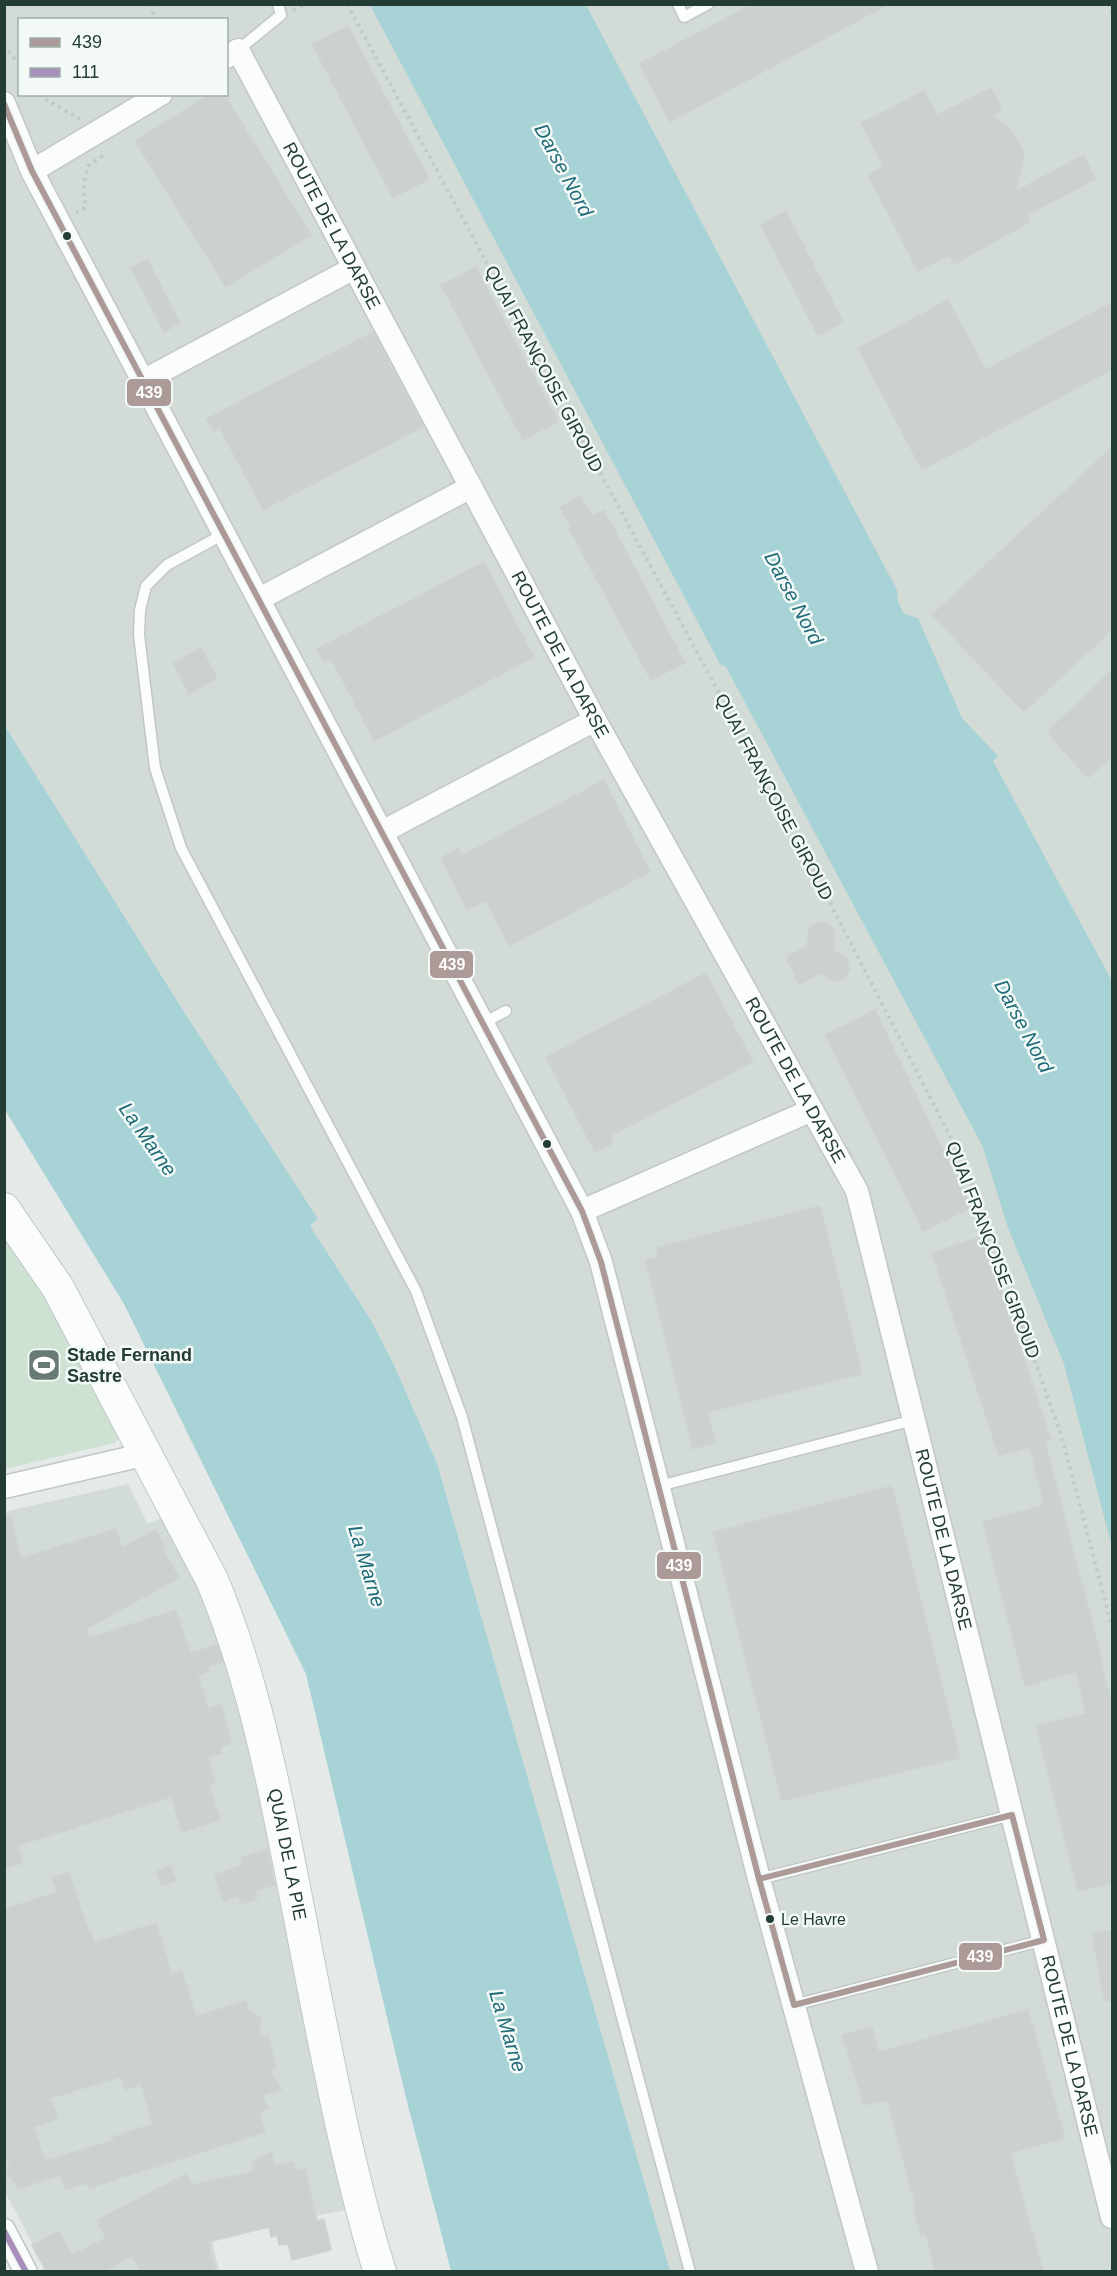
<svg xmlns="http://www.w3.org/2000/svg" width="1117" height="2276" font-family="Helvetica,sans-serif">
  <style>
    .built { fill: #d3dbd7; fill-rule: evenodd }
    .green { fill: #cee2d4 }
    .water { fill: #a7d2d6 }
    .building { fill: #ccd1cf; stroke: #ced3d1; stroke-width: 1.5; fill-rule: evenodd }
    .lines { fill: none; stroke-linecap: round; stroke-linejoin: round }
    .lane-casing { stroke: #c2c7c5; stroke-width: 13 }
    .street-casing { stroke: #c2c7c5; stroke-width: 25 }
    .secondary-casing { stroke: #c0c7c5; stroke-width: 34 }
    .path { stroke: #c2cac6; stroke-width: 4; stroke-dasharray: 3 4.5; stroke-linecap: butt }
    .lane { stroke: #fbfcfc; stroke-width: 10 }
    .street { stroke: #fbfcfc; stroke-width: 22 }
    .secondary { stroke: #fbfcfc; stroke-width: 32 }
    .bus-1-casing { stroke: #f3f9f6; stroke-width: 10 }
    .bus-2-casing { stroke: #f3f9f6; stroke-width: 10 }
    .bus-1 { stroke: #ab9a97; stroke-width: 6 }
    .bus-2 { stroke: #a990bb; stroke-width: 6 }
    .bus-dot { fill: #233d35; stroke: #f3f9f6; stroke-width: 2 }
    .labels { text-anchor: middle; stroke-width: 5; stroke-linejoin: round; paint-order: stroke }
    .bus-label { font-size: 16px; fill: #233d35; stroke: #f3f9f6; text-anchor: start }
    .street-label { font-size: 18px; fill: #233d35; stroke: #f3f9f6 }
    .poi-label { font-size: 18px; font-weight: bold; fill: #233d35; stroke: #f3f9f6; text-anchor: start }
    .water-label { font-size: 20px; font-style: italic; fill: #1f6b77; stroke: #f3f9f6 }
    .line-badge { stroke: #f3f9f6; stroke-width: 2 }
    .badge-label { font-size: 16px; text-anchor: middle; font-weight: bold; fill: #fff }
  </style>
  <rect width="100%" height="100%" fill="#e5eae8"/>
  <g class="built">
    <path d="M5,5h1107v2266h-442l-233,-808 -43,-98 -23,-45 -61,-94 8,-7 -137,-212 -176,-281zM20,20h206v74h-206z"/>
    <polygon points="128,1484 147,1523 167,1517 210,1599 255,1770 273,1872 346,2210 211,2236 219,2271 47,2271 5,2192 4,1512"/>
  </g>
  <polygon class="green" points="5,1232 46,1296 121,1433 115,1443 5,1469"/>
  <g class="water">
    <polygon points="370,5 586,5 897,590 898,602 904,614 918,618 962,718 998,756 993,761 1112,981 1112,1547 1064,1364 1008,1228 983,1147 726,667 720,664"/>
    <polygon points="5,726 181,1007 318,1219 310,1226 371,1320 394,1365 437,1463 670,2271 451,2271 406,2098 306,1674 124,1304 5,1110"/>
  </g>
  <g class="building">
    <polygon points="753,4 889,4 670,122 639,64"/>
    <polygon points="348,26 429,179 393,198 312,44"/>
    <polygon points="991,88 1002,110 993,115 1012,131 1023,150 1024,160 1016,191 1083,155 1096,179 1027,215 1030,222 954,264 949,255 918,271 868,175 883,167 861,123 924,91 937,115"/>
    <polygon points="210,94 224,94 311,235 226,287 135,141"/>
    <polygon points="786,211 843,322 818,336 761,225"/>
    <polygon points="147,259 180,323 164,332 131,268"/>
    <polygon points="476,267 558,422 523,440 441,285"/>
    <polygon points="948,300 986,370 1113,302 1113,369 922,470 858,348"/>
    <polygon points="373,332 423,427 263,510 220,428 214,431 206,419"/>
    <polygon points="1113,446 1113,629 1024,712 932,615"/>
    <polygon points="580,496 592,516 604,510 685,663 651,680 569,528 571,527 560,507"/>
    <polygon points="484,562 534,657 374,741 331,658 324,662 317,649"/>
    <polygon points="201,648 217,678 189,694 173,663"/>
    <polygon points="1113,669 1113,756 1088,778 1047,732"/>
    <polygon points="604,780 650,872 509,946 486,901 467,910 441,858 458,848 463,855"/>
    <polygon points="818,922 824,922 833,928 835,951 848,959 850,970 844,979 839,981 828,979 822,973 799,984 786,957 806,947 809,928"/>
    <polygon points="706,973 753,1062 610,1136 612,1144 595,1152 546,1057"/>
    <polygon points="875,1010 971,1208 923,1231 825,1035"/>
    <polygon points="820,1206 862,1374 708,1412 715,1443 693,1449 645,1260 658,1257 656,1248"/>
    <polygon points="983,1236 1051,1440 1045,1442 1103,1664 1101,1665 1113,1706 1113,1883 1078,1891 1036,1726 1086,1713 1076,1672 1025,1686 983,1522 1044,1505 1030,1447 999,1456 932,1253"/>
    <polygon points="892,1486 960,1758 782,1801 713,1532"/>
    <polygon points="10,1516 21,1558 116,1529 122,1548 155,1530 164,1545 161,1546 179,1578 86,1629 89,1638 176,1610 190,1653 217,1645 223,1662 208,1667 210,1671 198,1675 208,1709 221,1704 232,1743 220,1747 222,1753 208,1758 215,1783 209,1785 220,1820 182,1832 171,1797 17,1846 23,1863 4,1869 4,1517"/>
    <polygon points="268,1849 275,1885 255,1891 257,1899 241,1904 238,1896 223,1901 214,1875 243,1865 240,1858"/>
    <polygon points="171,1866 176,1881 161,1886 156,1871"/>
    <path d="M69,1872l19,58h2l4,13 62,-20 16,51 10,-3 14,45 50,-15 4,11 11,5 -2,21 9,-3 8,33 -7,2 13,19 -19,6 5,14 -9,3 6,20 -176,56 -2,-5 -22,7 -4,-15 -44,14 -4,-10 -9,-4 6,-8 -6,-14v-244l54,-17 -6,-14zM121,2077l4,13 16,-6 12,40 -40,13 1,3 -69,21 -11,-34 24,-8 -7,-21z"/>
    <polygon points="1113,1930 1113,2000 1105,2001 1092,1934"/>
    <polygon points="1028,2010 1065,2138 1010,2153 1043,2271 935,2271 926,2234 921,2235 913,2207 916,2207 887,2100 864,2105 842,2035 872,2027 879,2052"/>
    <polygon points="271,2152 275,2166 293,2162 295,2171 305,2169 317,2221 324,2219 331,2250 292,2260 288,2244 279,2245 277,2235 271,2237 269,2227 208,2242 216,2271 141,2271 132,2256 105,2271 40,2271 45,2269 32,2245 59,2231 72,2255 106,2238 97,2220 186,2174 192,2185 255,2171 252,2162"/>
  </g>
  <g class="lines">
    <g class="lane-casing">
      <g id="lane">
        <polyline points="678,4 684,17 708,4"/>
        <polyline points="238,50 281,15 278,4"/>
        <polyline points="224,534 167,565 146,586 140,610 139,635 155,768 181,848 416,1291 462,1417 690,2272"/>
        <polyline points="483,1023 506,1011"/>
        <polyline points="659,1486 914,1420"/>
        <polyline points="759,1879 1012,1815"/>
        <polyline points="794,2005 1044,1940"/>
      </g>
    </g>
    <g class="street-casing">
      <g id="street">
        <path id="s1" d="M226,57l12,-7 357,670 262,471 255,1026"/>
        <polyline points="4,103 32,171 582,1211 601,1262 759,1879 867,2272"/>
        <polyline points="32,171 161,94"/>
        <polyline points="143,381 354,268"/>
        <polyline points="259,599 471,487"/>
        <polyline points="382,832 595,720"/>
        <polyline points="582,1211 812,1110"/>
        <polyline points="4,1487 147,1454"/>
        <polyline points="4,2230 26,2272"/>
      </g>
    </g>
    <g class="secondary-casing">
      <g id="secondary">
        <path id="s2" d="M4,1209l54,79 154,292c36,86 56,176 74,267 19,94 36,190 57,284 11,48 22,94 37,141"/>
      </g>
    </g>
    <g class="path">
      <polyline points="152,4 153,20"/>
      <polyline points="347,4 785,815 965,1165 1062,1437 1112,1627"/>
      <polyline points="1109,4 1112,14"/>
      <polyline points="293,10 306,4"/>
      <polyline points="4,45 20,66"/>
      <polyline points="40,94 43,98 80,119"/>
      <polyline points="76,213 85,208 84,183 88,166 102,156 100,151"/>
    </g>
    <use href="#lane" class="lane"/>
    <use href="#street" class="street"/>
    <use href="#secondary" class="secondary"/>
    <g class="bus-1-casing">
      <g id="bus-1">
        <polyline points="4,104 32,171 582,1211 601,1262 759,1879"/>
        <polygon points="1012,1815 1044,1940 794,2005 759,1879"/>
      </g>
    </g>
    <g class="bus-2-casing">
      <polyline id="bus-2" points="4,2231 26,2272"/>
    </g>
    <use href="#bus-1" class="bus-1"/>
    <use href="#bus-2" class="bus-2"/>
  </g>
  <defs>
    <g id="stadium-square" transform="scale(1.725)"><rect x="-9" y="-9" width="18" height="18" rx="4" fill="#677a74" stroke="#f3f9f6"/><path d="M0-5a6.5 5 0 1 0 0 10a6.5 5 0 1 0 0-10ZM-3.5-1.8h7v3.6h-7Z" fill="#fff"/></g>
  </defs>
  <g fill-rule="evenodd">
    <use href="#stadium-square" x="44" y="1365"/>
  </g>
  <g class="bus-dot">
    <circle cx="67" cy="236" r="5"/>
    <circle cx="547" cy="1144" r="5"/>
    <circle cx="770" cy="1919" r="5"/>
  </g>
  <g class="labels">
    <g class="bus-label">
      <text x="781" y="1925">Le Havre</text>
    </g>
    <g class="street-label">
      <text dy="6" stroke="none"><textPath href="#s1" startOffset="213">ROUTE DE LA DARSE</textPath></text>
      <text transform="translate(544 369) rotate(62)" y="6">QUAI FRANÇOISE GIROUD</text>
      <text dy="6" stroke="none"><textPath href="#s1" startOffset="699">ROUTE DE LA DARSE</textPath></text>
      <text transform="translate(774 797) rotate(62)" y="6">QUAI FRANÇOISE GIROUD</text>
      <text dy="6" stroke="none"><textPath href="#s1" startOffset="1185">ROUTE DE LA DARSE</textPath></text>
      <text transform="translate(993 1250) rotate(69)" y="6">QUAI FRANÇOISE GIROUD</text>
      <text dy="6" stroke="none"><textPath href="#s1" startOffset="1671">ROUTE DE LA DARSE</textPath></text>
      <text dy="6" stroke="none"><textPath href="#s2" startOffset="711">QUAI DE LA PIE</textPath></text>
      <text dy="6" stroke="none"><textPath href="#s1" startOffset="2193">ROUTE DE LA DARSE</textPath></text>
    </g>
    <g class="poi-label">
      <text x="67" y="1361">Stade Fernand<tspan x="67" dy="21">Sastre</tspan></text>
    </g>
    <g class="water-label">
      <text transform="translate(564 170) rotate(62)" y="7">Darse Nord</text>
      <text transform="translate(794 598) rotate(62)" y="7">Darse Nord</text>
      <text transform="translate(1024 1026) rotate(62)" y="7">Darse Nord</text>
      <text transform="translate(148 1139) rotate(55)" y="7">La Marne</text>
      <text transform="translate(367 1566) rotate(73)" y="7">La Marne</text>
      <text transform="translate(508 2031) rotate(73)" y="7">La Marne</text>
    </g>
  </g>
  <g class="line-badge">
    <rect x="126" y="378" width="46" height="29" rx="6" fill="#ab9a97"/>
    <rect x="429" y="950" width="45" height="29" rx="6" fill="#ab9a97"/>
    <rect x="656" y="1551" width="46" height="29" rx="6" fill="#ab9a97"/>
    <rect x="958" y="1942" width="45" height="29" rx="6" fill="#ab9a97"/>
  </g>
  <g class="badge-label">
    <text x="149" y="398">439</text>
    <text x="452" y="970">439</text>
    <text x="679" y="1571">439</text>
    <text x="980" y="1962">439</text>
  </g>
  <rect width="1117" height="2276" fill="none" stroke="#233d35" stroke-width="12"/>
  <rect x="18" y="18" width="210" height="78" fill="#f3f9f6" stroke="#a0aea9" stroke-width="1.5"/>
  <rect x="30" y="38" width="30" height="9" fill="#ab9a97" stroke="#a0aea9" stroke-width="1.5"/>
  <text x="72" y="48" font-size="18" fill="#233d35">439</text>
  <rect x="30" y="68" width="30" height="9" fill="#a990bb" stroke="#a0aea9" stroke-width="1.5"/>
  <text x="72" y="78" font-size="18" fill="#233d35">111</text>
</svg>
